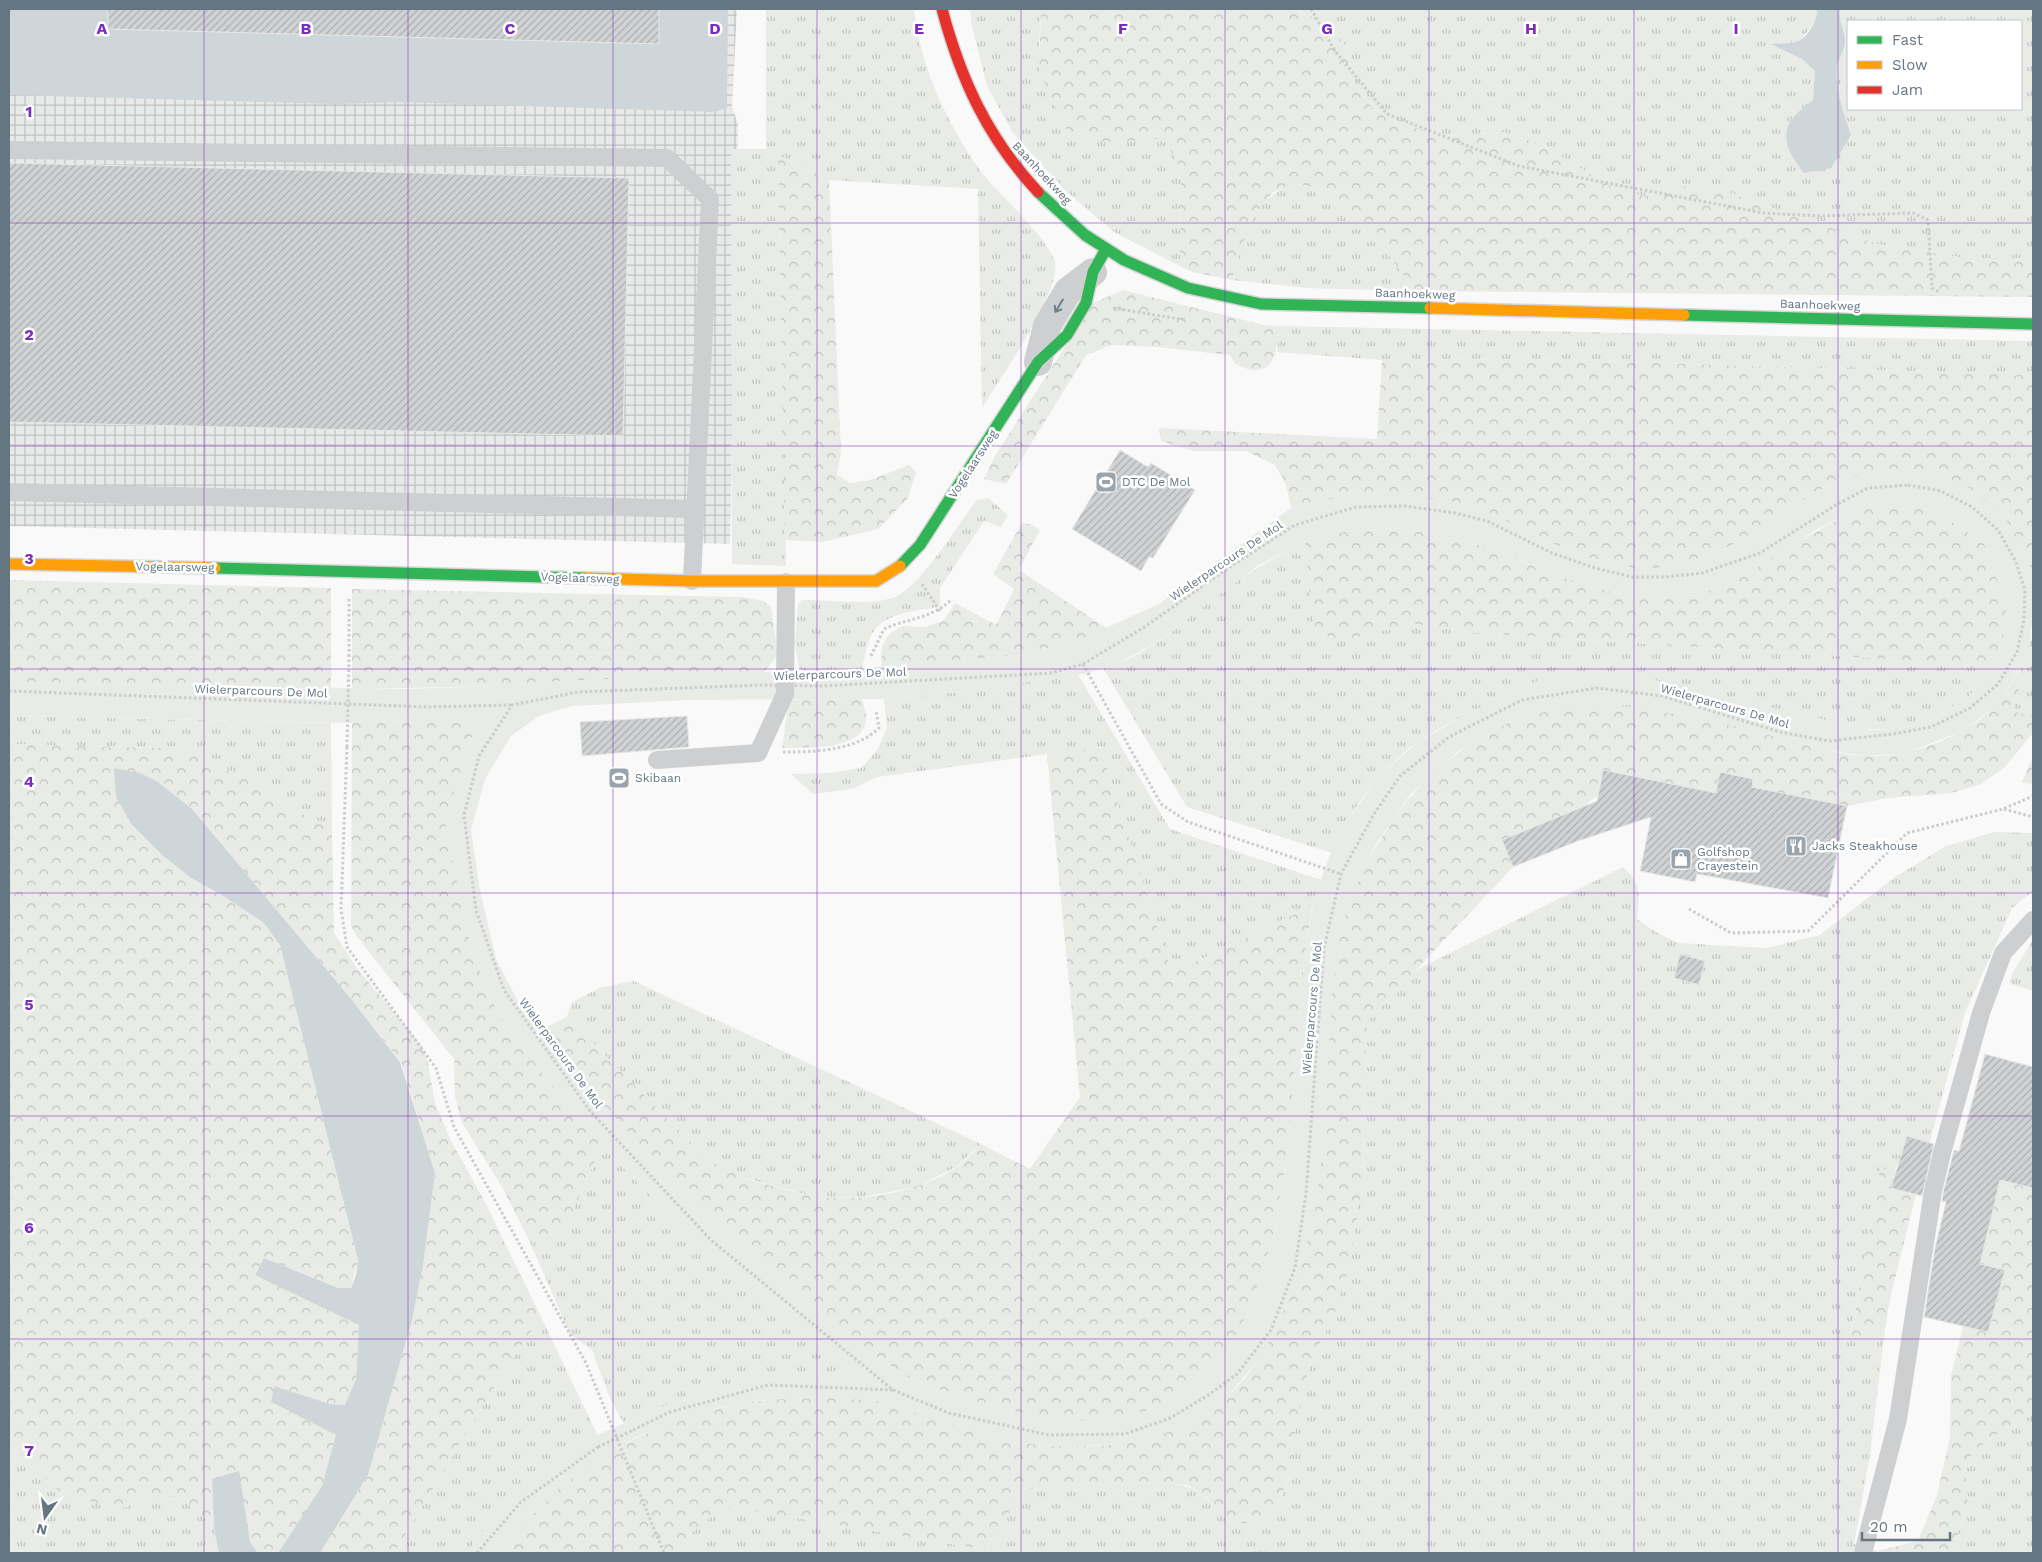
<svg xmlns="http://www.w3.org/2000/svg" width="2042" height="1562" font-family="'Work Sans',sans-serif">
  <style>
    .industrial { fill: url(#industrial-grid) }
    .grass { fill: url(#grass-tufts); fill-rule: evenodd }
    .forest { fill: url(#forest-crowns) }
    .green { fill: #e8ebe6; fill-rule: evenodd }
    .water { fill: #ced6d9 }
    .building { fill: url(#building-hatch); stroke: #e8e8e8 }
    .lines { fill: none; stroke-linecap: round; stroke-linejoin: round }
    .fast-casing { stroke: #d5d6d7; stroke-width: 14 }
    .slow-casing { stroke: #d5d6d7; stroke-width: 14 }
    .jam-casing { stroke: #d5d6d7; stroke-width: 14 }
    .path { stroke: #cbcccd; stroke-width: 3; stroke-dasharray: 2.5 2.5; stroke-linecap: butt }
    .lane { stroke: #cecfd0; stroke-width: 18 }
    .street { stroke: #cecfd0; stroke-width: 28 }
    .fast { stroke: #30b455; stroke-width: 11 }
    .slow { stroke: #ff9f0a; stroke-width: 11 }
    .jam { stroke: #e5322d; stroke-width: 11 }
    .path-bridge { stroke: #cbcccd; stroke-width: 3; stroke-dasharray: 2.5 2.5; stroke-linecap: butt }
    .oneway { stroke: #707f8b }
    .grid { fill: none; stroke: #7b2cbf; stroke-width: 1; stroke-opacity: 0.55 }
    .labels { text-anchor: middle; stroke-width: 5; stroke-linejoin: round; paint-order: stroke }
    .street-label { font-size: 12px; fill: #657683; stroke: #fff }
    .poi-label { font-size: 12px; fill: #657683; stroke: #fff; text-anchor: start }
    .grid-label { font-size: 16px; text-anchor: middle; font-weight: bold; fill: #7b2cbf; stroke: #fff; stroke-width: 5; stroke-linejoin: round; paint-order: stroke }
  </style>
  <defs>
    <pattern id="industrial-grid" width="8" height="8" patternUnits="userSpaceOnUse" patternTransform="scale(1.25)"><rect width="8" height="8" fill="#e8e9e9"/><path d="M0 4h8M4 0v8" fill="none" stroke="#c0c1c2"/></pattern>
    <pattern id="grass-tufts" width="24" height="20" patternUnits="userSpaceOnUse" patternTransform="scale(1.25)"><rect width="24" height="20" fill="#e8ebe6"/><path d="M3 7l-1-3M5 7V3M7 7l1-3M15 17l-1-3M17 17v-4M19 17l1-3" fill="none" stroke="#c0c3c0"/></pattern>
    <pattern id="forest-crowns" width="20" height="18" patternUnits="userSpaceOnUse" patternTransform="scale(1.25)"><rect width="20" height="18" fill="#e8ebe6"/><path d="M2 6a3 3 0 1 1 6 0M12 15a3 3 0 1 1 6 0" fill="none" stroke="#c0c3c0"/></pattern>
    <pattern id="building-hatch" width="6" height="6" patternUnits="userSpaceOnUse" patternTransform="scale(1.25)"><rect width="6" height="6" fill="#d0d2d3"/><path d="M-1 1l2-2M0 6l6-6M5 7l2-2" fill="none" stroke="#acafb1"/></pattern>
  </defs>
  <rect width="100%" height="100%" fill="#f9f9f9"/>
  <polygon class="industrial" points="9,9 737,9 732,107 738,123 730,544 9,526"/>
  <g class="grass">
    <path d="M766,9h148c6,56 32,113 65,160 17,23 71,70 76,94 6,29 -56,117 -73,145l-4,-219 -149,-9 -51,-25 8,411 -54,-2 -1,-415h35z"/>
    <polygon points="970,9 1041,9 1039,47 1066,129 1140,139 1164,137 1181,170 1180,266 1114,232 1066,191 1013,133 987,86 972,26"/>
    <path d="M1296,9h521c1,14 -10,23 -19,33l-25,2 29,15 13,12 -2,29 -22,19 60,16c-7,-22 -16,-44 -14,-67 0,-11 9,-16 8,-29 -1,-11 -7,-19 -5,-30h193v249h-68l-88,-14 -147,-51 -42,-7 -41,10 -27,-4 -79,-48 -38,-12 -56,4 -39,-10 -34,-16 -20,-28 -7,-34 -15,-20zM1848,21h173v88h-173z"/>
    <path d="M1291,184l18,2 22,15 54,49 30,41 -109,-3 -74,-8c13,-43 15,-75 59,-96z"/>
    <polygon points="1279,326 2033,341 2033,375 1534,359 1382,360 1277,352"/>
    <path d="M988,498l20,17 -7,12 -17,-6 -44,67v17c-12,6 -16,3 -27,6 -41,9 -44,21 -51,59l-54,2 -9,-4 -4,-24 3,-40 4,-4c29,-1 65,7 93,-3 26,-11 63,-73 82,-97z"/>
    <path d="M1305,542l5,57 6,34 27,7 71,-16 64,9 515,33 -24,30 -38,24 -36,10 -423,-19c-18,10 -37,19 -54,31 -35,24 -71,71 -86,111l-145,-46 -84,-139c45,-11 80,-47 116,-74 29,-21 54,-36 86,-52z"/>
    <polygon points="2031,635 2031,640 2033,639 2033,718 2013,712"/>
    <polygon points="1077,673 1170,829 1321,880 1312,906 1172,973 1100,747 877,777 852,789 813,794 791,774 831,773 861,768 877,750 887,729 884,699 971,691"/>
    <polygon points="9,716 331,723 332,827 293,810 274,799 260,785 159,748 9,744"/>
    <path d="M1995,832l38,1v58l-21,17 -47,105 -43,157 -25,-6 -4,18 -12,-17 -31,174 35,-10 -15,126 -16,89 23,7v2h-1194l4,-16 19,-17 25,-13 244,41 20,-6 25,-53 144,-6c33,3 38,9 59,34l55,-13 10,-23 12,-79 11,-40 22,-45 31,-144 -1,-49 4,-102 49,-52 207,-103c20,19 16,26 14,52l17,12 24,12 89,5 53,-13 72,-56 54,-33z"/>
    <polygon points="2033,940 2033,991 2009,983 2013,972"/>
    <polygon points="634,981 981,1144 956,1167 916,1187 862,1197 835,1198 811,1196 724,1172 706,1158 567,1017 571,1003 599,988"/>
    <polygon points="602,1146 697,1243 840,1359 845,1368 836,1378 808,1375 760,1375 658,1408 624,1424 610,1398 592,1350 570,1334 528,1238 558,1232 569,1219"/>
    <polygon points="541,1317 598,1436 564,1450 467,1553 394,1553 499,1379"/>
    <polygon points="2033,1410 2033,1553 1952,1553 1968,1503 1965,1464 1980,1446"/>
    <polygon points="9,1446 30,1462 124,1508 149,1494 175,1496 197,1510 214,1529 219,1553 9,1553"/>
  </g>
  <g class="forest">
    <polygon points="1041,9 1296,9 1332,28 1347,48 1354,82 1374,110 1408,126 1447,136 1503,132 1541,144 1620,192 1647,196 1687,186 1730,193 1877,244 1965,258 2033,258 2033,297 1415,291 1385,250 1331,201 1309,186 1292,184 1272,193 1250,221 1232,280 1192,272 1180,266 1181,170 1164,138 1114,143 1092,139 1066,129 1039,71"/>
    <polygon points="778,155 829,180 841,452 837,475 850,483 870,480 909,465 916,472 908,498 878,529 823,542 785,540"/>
    <path d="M1123,290l141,35 15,1c-1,15 -2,46 -25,44 -6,0 -13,-4 -19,-6l-5,-9 -74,-8 -45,-2 -25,10 -80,129 -22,-5 11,-23 98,-153z"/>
    <polygon points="1534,359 2033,375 2033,572 2022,551 1926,472 1892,472 1849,477 1814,493 1768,524 1718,553 1673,567 1639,569 1593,559 1538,538 1488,512 1340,497 1291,508 1286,484 1275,465 1246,451 1193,451 1161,441 1159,428 1377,439 1382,360"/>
    <polygon points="1894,503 1936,511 1984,544 2007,605 2003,639 1993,666 1478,633 1414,624 1343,640 1316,633 1310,599 1305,542 1348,531 1392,528 1432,533 1497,550 1552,574 1616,593 1658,598 1699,595 1852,512"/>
    <polygon points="1022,523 1030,524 1040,530 1019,570 1108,629 1079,640 1022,655 881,666 882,646 889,634 902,626 925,627 944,620 955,603 996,625 1014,589 993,574"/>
    <polygon points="9,580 331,588 331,688 9,682"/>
    <polygon points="352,589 742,597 763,601 771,606 778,655 762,674 563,681 502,686 352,689"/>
    <path d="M2027,657l-14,54 20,7v15l-29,35 -25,17 -28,8 -63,5 -41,8 -95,-19 1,-8 -32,-7 -5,21 -113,-23 -5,25 -14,11 -82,34 11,27 -146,155 -4,102 1,49 -16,98 -15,46 -22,45 -11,40 -12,78 -10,24 -24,19h-13l-18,-6 -18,-21 -18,-11 -23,-2 -143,6 -26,53 -20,6 -244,-41 -25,13 -19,17 -4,16h-183c17,-22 35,-45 57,-63 84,-73 210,-106 320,-89 27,4 55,16 82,25 45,15 89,23 136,20 11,-1 22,-1 32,-4 16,-6 32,-15 48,-22 18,-8 43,-15 57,-28 21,-20 35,-46 47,-71 43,-88 45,-186 50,-282 3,-46 5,-94 20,-137 11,-30 28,-58 46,-85 28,-40 68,-73 113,-94 76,-36 184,-9 262,12 30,8 62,19 93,21 43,3 108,-20 135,-54 11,-13 20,-30 29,-45z"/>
    <path d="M862,698c2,8 6,20 3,27 -9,26 -60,22 -83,23l7,-48z"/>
    <polygon points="463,717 476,725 450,805 446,828 468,935 486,988 501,1017 561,1098 602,1146 569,1219 558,1232 528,1238 502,1187 462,1123 455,1096 454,1059 358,938 351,926 352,723"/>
    <polygon points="9,744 159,748 202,756 260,785 274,799 293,810 332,827 334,933 356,967 422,1046 428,1063 435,1103 450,1139 485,1202 541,1317 499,1379 394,1553 320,1553 368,1475 412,1320 423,1266 435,1173 401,1062 352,1000 193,810 132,825 162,855 191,878 222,895 264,923 280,945 358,1260 351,1288 338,1288 264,1258 255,1274 359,1325 356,1379 345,1405 330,1404 274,1386 271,1402 336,1435 322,1486 278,1553 258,1553 250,1542 245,1516 212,1479 214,1529 197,1510 175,1496 149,1495 124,1508 99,1504 59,1491 30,1462 9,1446"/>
    <path d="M1100,747l72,226 140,-67 -7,49 -18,200 -14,84 -24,72 -24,46 -36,32 -43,22 -48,11 -53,-3 -69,-17 -62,-21 -45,-29 -110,-89 -62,-55 -118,-130 -37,-49 25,-12 139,141c22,16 43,22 70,29 12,3 24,7 37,9 46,7 103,-3 143,-28 9,-6 17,-16 25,-24l49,25 50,-72 -33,-343z"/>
    <polygon points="2033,757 2033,785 2022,782"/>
    <polygon points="1881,1164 1893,1182 1891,1188 1916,1194 1890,1299 1885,1329 1850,1340"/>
    <polygon points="2003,1165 2031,1168 2033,1170 2033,1410 1980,1446 1965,1464 1968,1503 1952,1553 1877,1553 1877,1551 1918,1541 1937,1495 1950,1437 1951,1376 1963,1326 1988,1332 2004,1270 1980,1264"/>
  </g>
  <path class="green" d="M1892,472h34l44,16 35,29 28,55v45l-6,40 -30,48 -34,26 -58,22 -40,3 -40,-6 -86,-23 -111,-22 -67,3 -50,13 -54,31 -47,43 -34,49 -26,55 -11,40 -7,56 -8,139 -8,73 -21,82 -33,66 -33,40 -44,33 -63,16 -52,3 -38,-3 -41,-7 -112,-36 -55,-3 -61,2 -45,8 -80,28 -38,23 -43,31 -33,34 -24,29h-33l38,-54 59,-49 94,-42 102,-33h48l28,3 9,-10 -5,-9 -143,-116 -95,-97 -41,-48 -60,-81 -15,-29 -18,-53 -22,-107 4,-23 26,-80 -14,-8 -110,6 -343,-7v-34l395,7 98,-3 61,-5 223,-10 76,-1 19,-4 141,-11 57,-15 80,-36 132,-96 49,-11 65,-2 50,7 33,10 50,26 55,21 46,10 34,-2 45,-14 50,-29 46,-31 35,-16zM1894,503l42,8 48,33 23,61 -4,34 -10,27 -24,30 -38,24 -36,10h-26l-223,-52 -60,-6 -45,7 -69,32 -54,31 -39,34 -41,59 -24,62 -9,58 -18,200 -14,84 -24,72 -24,46 -36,32 -43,22 -48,11 -53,-3 -69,-17 -62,-21 -45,-29 -110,-89 -62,-55 -118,-130 -37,-49 -20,-20 -26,-50 -16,-69 -9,-60 14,-51 26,-43 28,-20 33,-10 114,-6 198,-1 87,-8 117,-18 27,-8 42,-23 102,-77 46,-23 43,-11 44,-3 40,5 65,17 55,24 64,19 42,5 41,-3 39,-15 76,-49 38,-19z"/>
  <g class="water">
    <polygon points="9,9 728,9 727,108 715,112 400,102 337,104 9,95"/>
    <path d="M1817,9h23c-2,11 4,19 5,30 1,13 -8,18 -8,29 -2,23 7,45 14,67l-20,33 -27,5c-12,-15 -26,-35 -12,-54 5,-7 14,-13 21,-19l2,-29 -13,-12 -31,-15c8,-1 17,0 25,-2 11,-3 22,-22 21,-33z"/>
    <polygon points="114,768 140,773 158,782 193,810 352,1000 400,1062 435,1173 423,1266 412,1320 368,1475 320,1553 278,1553 322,1486 336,1435 271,1402 274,1386 330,1404 345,1405 356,1379 359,1325 255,1275 264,1258 338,1288 351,1288 356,1275 358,1260 280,945 264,923 222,895 191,878 162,855 132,825 116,797"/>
    <polygon points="239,1471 250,1542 258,1553 219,1553 214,1529 212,1479"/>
  </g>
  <g class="building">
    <polygon points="108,9 659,9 659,44 108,29"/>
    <polygon points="9,163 629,178 623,436 9,422"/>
    <polygon points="1120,450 1148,467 1151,463 1195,490 1153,558 1149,557 1141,571 1072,529"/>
    <polygon points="687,716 689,747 582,756 580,722"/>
    <polygon points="1603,770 1716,793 1720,772 1753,779 1752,787 1847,806 1828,898 1697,874 1695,882 1640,871 1651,817 1578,841 1513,867 1502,840 1597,801"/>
    <polygon points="1680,954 1705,961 1699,985 1674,978"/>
    <polygon points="1985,1054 2033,1067 2033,1188 2000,1180 1980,1264 2005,1270 1988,1332 1924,1317 1935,1248 1946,1202 1942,1201 1943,1193 1954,1150 1959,1151"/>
    <polygon points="1907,1136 1934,1144 1922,1196 1891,1188"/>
  </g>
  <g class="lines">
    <g class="fast-casing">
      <g id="fast">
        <polyline points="1038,192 1085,235 1124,260 1188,288 1261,304 1430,308"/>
        <polyline points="1684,315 2033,324"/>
        <polyline points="900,566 920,545 1038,362 1067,335 1086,303 1093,272 1106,249"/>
        <polyline points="215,568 584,578"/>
      </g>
    </g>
    <g class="slow-casing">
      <g id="slow">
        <polyline points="1430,308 1684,315"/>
        <polyline points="9,564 215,568"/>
        <polyline points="584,578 692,581 876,581 900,566"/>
      </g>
    </g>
    <g class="jam-casing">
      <path id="jam" d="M942,9c19,71 45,128 96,183"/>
    </g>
    <g class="path">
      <polyline points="1311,9 1335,51 1387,114 1519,166 1763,213 1821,216 1913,213 1928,220 1932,288 1939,292"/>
      <polyline points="1113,308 1186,320"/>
      <polygon points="1908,485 1941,491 1972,507 1998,530 2016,562 2025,590 2024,620 2017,652 1998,684 1970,708 1931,727 1893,734 1829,741 1780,732 1662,696 1597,688 1522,700 1449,737 1400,776 1374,814 1341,874 1324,948 1306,1193 1295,1268 1271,1330 1237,1374 1207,1396 1170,1418 1125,1434 1049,1435 949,1413 893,1390 711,1240 590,1111 504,990 476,910 464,815 479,756 512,705 578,692 763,685 822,686 1051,673 1083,664 1146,626 1230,567 1295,525 1356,507 1404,506 1455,513 1487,521 1552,553 1595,568 1632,577 1666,577 1702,573 1760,553 1836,505 1868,488"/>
      <polyline points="922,584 940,611"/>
      <polyline points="349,599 349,656"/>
      <path d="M871,656l13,-27c24,-11 47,-10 67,-29"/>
      <polyline points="1083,664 1161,804 1188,822 1341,874"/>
      <polyline points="9,691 428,707 511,705"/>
      <polyline points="347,747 341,909 347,947 436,1068 454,1127 586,1363 664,1553"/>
      <path d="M783,752c31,0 73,-1 96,-24l-3,-17"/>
      <polyline points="2004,809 2033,817"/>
      <polyline points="1689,909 1731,933 1808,931 1907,833 2003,809 2033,796"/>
      <polyline points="633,1430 670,1412 768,1385 893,1390"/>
      <polyline points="477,1553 521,1502 598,1447"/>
      <polyline points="1254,1553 1266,1553"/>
    </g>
    <g class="lane">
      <polyline points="9,150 667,158 710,199 692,581"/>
      <polyline points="9,492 695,509"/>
      <polyline points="657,760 758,753 785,694 786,582"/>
      <polyline points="1863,1553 1898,1419 1933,1191 1942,1153 1981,1013 2003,953 2033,920"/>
    </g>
    <polyline class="street" points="1038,362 1047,326 1068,291 1093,272"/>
    <use href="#fast" class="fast"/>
    <use href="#slow" class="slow"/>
    <use href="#jam" class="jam"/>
    <g class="path-bridge">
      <polyline points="347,747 349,656"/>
      <polyline points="598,1447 633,1430"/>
    </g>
  </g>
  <defs><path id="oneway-shaft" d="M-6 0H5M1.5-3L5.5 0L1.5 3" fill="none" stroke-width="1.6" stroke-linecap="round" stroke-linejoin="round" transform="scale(1.25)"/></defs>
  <use class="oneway" href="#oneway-shaft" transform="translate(1059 306) rotate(121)"/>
  <path class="grid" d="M204,9v1544M408,9v1544M613,9v1544M817,9v1544M1021,9v1544M1225,9v1544M1429,9v1544M1634,9v1544M1838,9v1544M9,223h2024M9,446h2024M9,669h2024M9,893h2024M9,1116h2024M9,1339h2024"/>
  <defs>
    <g id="stadium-square" transform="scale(1.125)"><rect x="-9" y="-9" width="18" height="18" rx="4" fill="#99a4ac" stroke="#fff"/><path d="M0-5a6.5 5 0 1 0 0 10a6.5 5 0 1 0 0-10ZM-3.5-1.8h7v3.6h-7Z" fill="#fff"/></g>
    <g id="restaurant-square" transform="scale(1.125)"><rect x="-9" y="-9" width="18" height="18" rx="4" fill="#99a4ac" stroke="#fff"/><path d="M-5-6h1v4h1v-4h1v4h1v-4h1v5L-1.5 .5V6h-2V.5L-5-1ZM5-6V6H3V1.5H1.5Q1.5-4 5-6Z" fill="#fff"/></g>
    <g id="shop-square" transform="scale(1.125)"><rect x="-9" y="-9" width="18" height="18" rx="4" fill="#99a4ac" stroke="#fff"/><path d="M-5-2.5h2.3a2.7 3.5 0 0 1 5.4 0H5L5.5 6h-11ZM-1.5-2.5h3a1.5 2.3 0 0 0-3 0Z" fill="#fff"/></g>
  </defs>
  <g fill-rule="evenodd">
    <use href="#stadium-square" x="1106" y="482"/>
    <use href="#stadium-square" x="619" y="778"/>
    <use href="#restaurant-square" x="1796" y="846"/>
    <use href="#shop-square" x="1681" y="859"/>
  </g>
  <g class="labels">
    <g class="street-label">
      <text transform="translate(1042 173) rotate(47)" y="4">Baanhoekweg</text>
      <text transform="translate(1415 294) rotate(2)" y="4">Baanhoekweg</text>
      <text transform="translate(1820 305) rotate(2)" y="4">Baanhoekweg</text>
      <text transform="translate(973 464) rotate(-57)" y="4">Vogelaarsweg</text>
      <text transform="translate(1226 561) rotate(-34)" y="4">Wielerparcours De Mol</text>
      <text transform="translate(175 567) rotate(1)" y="4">Vogelaarsweg</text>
      <text transform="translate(580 578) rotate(2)" y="4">Vogelaarsweg</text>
      <text transform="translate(840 674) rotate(-2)" y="4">Wielerparcours De Mol</text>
      <text transform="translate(261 691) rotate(2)" y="4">Wielerparcours De Mol</text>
      <text transform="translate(1725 706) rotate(16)" y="4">Wielerparcours De Mol</text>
      <text transform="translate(1312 1008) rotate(-85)" y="4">Wielerparcours De Mol</text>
      <text transform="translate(561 1053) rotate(54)" y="4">Wielerparcours De Mol</text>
    </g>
    <g class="poi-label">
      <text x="1122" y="486">DTC De Mol</text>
      <text x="635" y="782">Skibaan</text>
      <text x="1812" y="850">Jacks Steakhouse</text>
      <text x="1697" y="856">Golfshop<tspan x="1697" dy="14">Crayestein</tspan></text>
    </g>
  </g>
  <g class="grid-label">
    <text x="102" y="34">A</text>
    <text x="306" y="34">B</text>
    <text x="510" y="34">C</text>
    <text x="715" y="34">D</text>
    <text x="919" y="34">E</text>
    <text x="1123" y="34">F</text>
    <text x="1327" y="34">G</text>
    <text x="1531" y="34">H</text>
    <text x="1736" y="34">I</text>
    <text x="29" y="117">1</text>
    <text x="29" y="340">2</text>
    <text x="29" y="564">3</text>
    <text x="29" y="787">4</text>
    <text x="29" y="1010">5</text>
    <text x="29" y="1233">6</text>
    <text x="29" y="1456">7</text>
  </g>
  <rect width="2042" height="1562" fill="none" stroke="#657683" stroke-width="20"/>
  <rect x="1847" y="20" width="175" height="90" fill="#ffffff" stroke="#c1c8cd"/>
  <rect x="1857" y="36" width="25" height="8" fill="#30b455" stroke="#c1c8cd"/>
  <text x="1892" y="45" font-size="15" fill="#657683">Fast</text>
  <rect x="1857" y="61" width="25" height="8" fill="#ff9f0a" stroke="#c1c8cd"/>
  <text x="1892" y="70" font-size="15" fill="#657683">Slow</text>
  <rect x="1857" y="86" width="25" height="8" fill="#e5322d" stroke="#c1c8cd"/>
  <text x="1892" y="95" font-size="15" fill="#657683">Jam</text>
  <g transform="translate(45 1517) rotate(194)" stroke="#ffffff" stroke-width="4" paint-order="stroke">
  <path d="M0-4L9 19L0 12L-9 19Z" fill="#657683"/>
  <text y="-8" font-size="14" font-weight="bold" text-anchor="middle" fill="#657683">N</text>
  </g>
  <path d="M1862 1532v8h88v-8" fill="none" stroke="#657683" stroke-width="2.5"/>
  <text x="1870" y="1532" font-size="15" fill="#657683" stroke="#ffffff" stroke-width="4" paint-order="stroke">20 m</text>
</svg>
